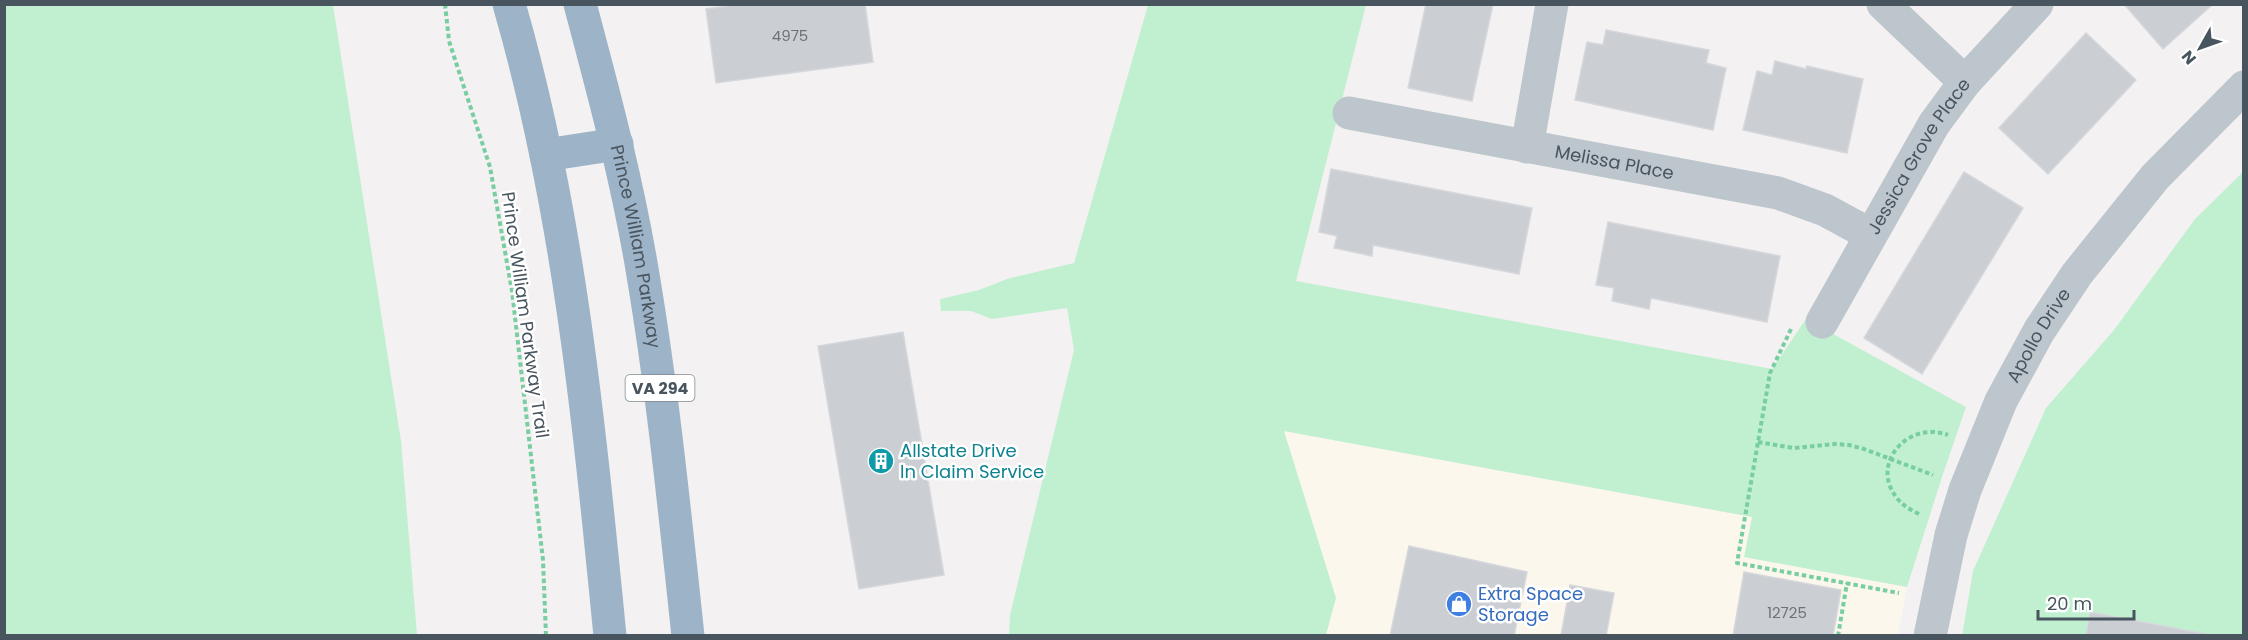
<svg xmlns="http://www.w3.org/2000/svg" width="2248" height="640" font-family="Poppins,sans-serif">
  <style>
    .commercial { fill: #fcf7ec }
    .green { fill: #c1f0d1 }
    .building { fill: #cbced3; stroke: #d5d7dc; stroke-width: 1.5 }
    .lines { fill: none; stroke-linecap: round; stroke-linejoin: round }
    .path { stroke: #78cea0; stroke-width: 4; stroke-dasharray: 4.5 3; stroke-linecap: butt }
    .minor { stroke: #bdc6cd; stroke-width: 33 }
    .trunk { stroke: #9db3c7; stroke-width: 33 }
    .labels { text-anchor: middle; stroke-width: 5; stroke-linejoin: round; paint-order: stroke }
    .number-label { font-size: 15px; fill: #6a737b }
    .shield { fill: #fff; stroke: #80888e; stroke-width: 1.5 }
    .shield-label { font-size: 16px; font-weight: bold; fill: #49555e }
    .street-label { font-size: 18px; fill: #49555e; stroke: #fff }
    .culture-label { font-size: 18px; fill: #0d838f; stroke: #fff; text-anchor: start }
    .shop-label { font-size: 18px; fill: #366cbe; stroke: #fff; text-anchor: start }
  </style>
  <rect width="100%" height="100%" fill="#f3f1f1"/>
  <polygon class="commercial" points="1283,431 1752,517 1745,557 1907,587 1898,635 1326,635 1335,598"/>
  <g class="green">
    <polygon points="4,5 333,5 401,441 417,635 5,635"/>
    <polygon points="1148,5 1366,5 1296,281 1772,369 1806,319 1966,407 1943,474 1907,587 1744,557 1752,517 1284,431 1336,598 1326,635 1009,635 1010,615 1074,350 1067,308 992,319 971,311 941,311 940,299 979,290 1007,279 1074,263"/>
    <polygon points="2243,172 2243,635 1962,636 1973,571 2046,408 2114,330 2195,219"/>
  </g>
  <g class="building">
    <polygon points="743,4 865,4 873,62 716,83 706,9"/>
    <polygon points="1426,4 1493,4 1472,101 1408,88"/>
    <polygon points="2124,4 2213,4 2163,49"/>
    <polygon points="1606,30 1709,50 1706,63 1726,68 1713,130 1575,100 1587,42 1603,45"/>
    <polygon points="2086,33 2136,80 2048,174 1999,128"/>
    <polygon points="1775,61 1806,69 1807,66 1863,79 1847,153 1743,130 1757,71 1772,75"/>
    <polygon points="1331,169 1532,208 1519,274 1373,245 1372,256 1334,248 1337,236 1319,232"/>
    <polygon points="1964,172 2023,208 1922,374 1864,338"/>
    <polygon points="1608,222 1780,256 1767,322 1651,298 1649,309 1612,301 1614,288 1596,285"/>
    <polygon points="903,332 944,575 859,589 818,346"/>
    <polygon points="1409,546 1527,572 1514,636 1390,636"/>
    <polygon points="1744,572 1841,590 1833,636 1733,636"/>
    <polygon points="1570,585 1614,593 1606,636 1561,636"/>
    <polygon points="2090,612 2216,636 2086,636"/>
  </g>
  <g class="lines">
    <g class="path">
      <polyline points="445,4 449,41 490,167 512,291 543,560 546,636"/>
      <polyline points="1791,329 1770,373 1737,563 1899,593"/>
      <polyline points="1758,442 1794,448 1835,444 1849,445 1864,449 1933,475"/>
      <path d="M1919,514c-8,-4 -16,-8 -22,-16 -28,-34 11,-78 51,-63"/>
      <polyline points="1838,636 1847,583"/>
    </g>
    <g class="minor">
      <polyline points="1883,4 1965,82"/>
      <path id="s1" d="M1349,113l429,80 47,17 46,25"/>
      <polyline points="1527,147 1552,4"/>
      <path id="s2" d="M1822,322l112,-198 31,-42 72,-78"/>
      <path id="s3" d="M1930,636l21,-101 14,-45 36,-89 38,-70 38,-57 78,-97 89,-90"/>
    </g>
    <g class="trunk">
      <path d="M509,4c60,207 80,419 101,632"/>
      <path id="s4" d="M580,4c24,90 48,179 63,271 20,119 32,240 45,361"/>
      <polyline points="546,155 617,144"/>
    </g>
  </g>
  <defs>
    <g id="building-disc" transform="scale(1.35)"><circle r="9.5" fill="#0f9aa8" stroke="#fff"/><path d="M-4-6H4V6H1V3H-1V6H-4ZM-2.5-4.3h1.7v1.8h-1.7ZM.8-4.3h1.7v1.8H.8ZM-2.5-1h1.7V.8h-1.7ZM.8-1h1.7V.8H.8Z" fill="#fff"/></g>
    <g id="shop-disc" transform="scale(1.35)"><circle r="9.5" fill="#3f7fe0" stroke="#fff"/><path d="M-5-2.5h2.3a2.7 3.5 0 0 1 5.4 0H5L5.5 6h-11ZM-1.5-2.5h3a1.5 2.3 0 0 0-3 0Z" fill="#fff"/></g>
  </defs>
  <g fill-rule="evenodd">
    <use href="#building-disc" x="881" y="461"/>
    <use href="#shop-disc" x="1459" y="604"/>
  </g>
  <g class="labels">
    <g class="number-label">
      <text x="790" y="41">4975</text>
      <text x="1787" y="618">12725</text>
    </g>
    <rect class="shield" x="625.5" y="375" width="69" height="26" rx="4.5"/>
    <g class="shield-label">
      <text x="660" y="394">VA 294</text>
    </g>
    <g class="street-label">
      <text dy="6" stroke="none"><textPath href="#s2" startOffset="192">Jessica Grove Place</textPath></text>
      <text dy="6" stroke="none"><textPath href="#s1" startOffset="270">Melissa Place</textPath></text>
      <text dy="6" stroke="none"><textPath href="#s4" startOffset="249">Prince William Parkway</textPath></text>
      <text transform="translate(525 315) rotate(82)" y="6">Prince William Parkway Trail</text>
      <text dy="6" stroke="none"><textPath href="#s3" startOffset="322">Apollo Drive</textPath></text>
    </g>
    <g class="culture-label">
      <text x="900" y="457">Allstate Drive<tspan x="900" dy="21">In Claim Service</tspan></text>
    </g>
    <g class="shop-label">
      <text x="1478" y="600">Extra Space<tspan x="1478" dy="21">Storage</tspan></text>
    </g>
  </g>
  <rect width="2248" height="640" fill="none" stroke="#49555e" stroke-width="12"/>
  <g transform="translate(2200 48) rotate(230)" stroke="#ffffff" stroke-width="4.5" paint-order="stroke">
  <path d="M0-4.5L10 22L0 15L-10 22Z" fill="#49555e"/>
  <text y="-9" font-size="16" font-weight="bold" text-anchor="middle" fill="#49555e">N</text>
  </g>
  <path d="M2038 610v9h96v-9" fill="none" stroke="#49555e" stroke-width="3"/>
  <text x="2047" y="610" font-size="18" fill="#49555e" stroke="#ffffff" stroke-width="4.5" paint-order="stroke">20 m</text>
</svg>
